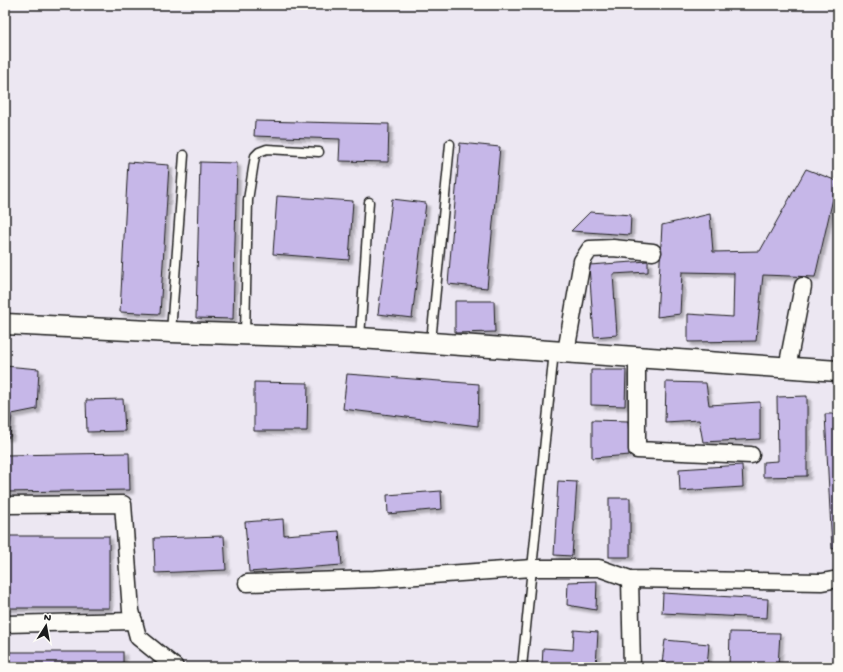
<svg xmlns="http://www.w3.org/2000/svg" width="843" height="672" font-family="'Gochi Hand',sans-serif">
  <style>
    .building { fill: #c6b7e8; stroke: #1c1c1c; filter: url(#shadow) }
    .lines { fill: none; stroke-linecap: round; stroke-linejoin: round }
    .service-casing { stroke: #1c1c1c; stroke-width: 11 }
    .minor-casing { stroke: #1c1c1c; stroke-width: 19 }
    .tertiary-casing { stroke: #1c1c1c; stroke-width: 23 }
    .service { stroke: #fdfcf7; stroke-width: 8 }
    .minor { stroke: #fdfcf7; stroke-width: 16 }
    .tertiary { stroke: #fdfcf7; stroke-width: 20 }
  </style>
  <defs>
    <filter id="shadow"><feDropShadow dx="3.5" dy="3.5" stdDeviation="1" flood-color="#0004"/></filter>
  </defs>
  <rect width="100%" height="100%" fill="#ece7f2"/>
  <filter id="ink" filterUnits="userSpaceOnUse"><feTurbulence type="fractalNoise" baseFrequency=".025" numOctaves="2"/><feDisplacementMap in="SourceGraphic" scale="8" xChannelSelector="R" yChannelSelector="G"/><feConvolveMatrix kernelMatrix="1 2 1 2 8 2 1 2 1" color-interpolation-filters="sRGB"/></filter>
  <g filter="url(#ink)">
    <g class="building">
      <polygon points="255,121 389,124 388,162 339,161 340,139 254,136"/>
      <polygon points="460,143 500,147 487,288 448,284"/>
      <polygon points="128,162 169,165 160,314 120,312"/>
      <polygon points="200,162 237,163 233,319 196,318"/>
      <polygon points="806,169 837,181 815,277 763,275 756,341 688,342 688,314 733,317 734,273 682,272 680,314 657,317 662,225 710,214 713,252 760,251"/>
      <polygon points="277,196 353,201 349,260 273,254"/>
      <polygon points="392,199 426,203 412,318 378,314"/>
      <polygon points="590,212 631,215 630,235 571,231"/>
      <polygon points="648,261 648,272 613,274 617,335 594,337 589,265"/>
      <polygon points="455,301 494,301 495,332 455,333"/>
      <polygon points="5,366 39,369 37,409 12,414 10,437 5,437"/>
      <polygon points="591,370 626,370 625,406 591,405"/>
      <polygon points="347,374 479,384 478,426 343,409"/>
      <polygon points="254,382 308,383 307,431 254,431"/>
      <polygon points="666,382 706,383 709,405 760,402 760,439 703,442 699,420 665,422"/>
      <polygon points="807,396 807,476 763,477 763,462 778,461 777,397"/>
      <polygon points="123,399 125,431 87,432 86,400"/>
      <polygon points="825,414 838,414 838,548 832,549"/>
      <polygon points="592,420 628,421 630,455 592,458"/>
      <polygon points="129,453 130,490 5,492 5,455"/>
      <polygon points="742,465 743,487 680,491 679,469"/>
      <polygon points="558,481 577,482 572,556 554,555"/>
      <polygon points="441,491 442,509 388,514 387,495"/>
      <rect x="609" y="498" width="21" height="59"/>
      <polygon points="283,519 284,535 339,531 342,565 249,572 245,522"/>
      <rect x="5" y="536" width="104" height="72"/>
      <polygon points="224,536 226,570 155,573 154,538"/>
      <polygon points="597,581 596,610 567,605 568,582"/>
      <polygon points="663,593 768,599 767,618 662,613"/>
      <polygon points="574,630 598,632 596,667 542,667 543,648 573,650"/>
      <polygon points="730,632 780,633 778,667 729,667"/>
      <polygon points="665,640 709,644 707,667 662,663"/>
      <rect x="5" y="652" width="118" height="15"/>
    </g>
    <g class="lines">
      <g class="service-casing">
        <g id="service">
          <polyline points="171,332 184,155"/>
          <polyline points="245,334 248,200 255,156 259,152 267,149 319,152"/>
          <polyline points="360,338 369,202"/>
          <polyline points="431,342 450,144"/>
          <polyline points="522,667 554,351"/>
        </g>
      </g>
      <g class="minor-casing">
        <g id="minor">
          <polyline points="566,352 582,261 590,249 613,248 653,252"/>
          <polyline points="637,357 637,450 751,455"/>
          <polyline points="787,368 803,286"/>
          <polyline points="5,505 123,504 131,611 138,637 175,667"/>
          <polyline points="630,579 632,667"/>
          <polyline points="247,583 374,579 533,568 599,568 630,579 822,582 838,579"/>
          <polyline points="5,624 134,621"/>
        </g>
      </g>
      <g class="tertiary-casing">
        <polyline id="tertiary" points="5,324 171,332 360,338 838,371"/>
      </g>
      <use href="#service" class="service"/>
      <use href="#minor" class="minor"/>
      <use href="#tertiary" class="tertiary"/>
    </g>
  </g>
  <rect width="843" height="672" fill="none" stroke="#fdfcf7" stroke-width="20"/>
  <rect x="10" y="10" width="823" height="652" fill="none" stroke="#1c1c1c" stroke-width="1.5" filter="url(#ink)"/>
  <g transform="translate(46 626) rotate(11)" stroke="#fdfcf7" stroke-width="3" paint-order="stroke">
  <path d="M0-3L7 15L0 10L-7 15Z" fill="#1c1c1c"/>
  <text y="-6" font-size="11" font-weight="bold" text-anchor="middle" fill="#1c1c1c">N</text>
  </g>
</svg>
